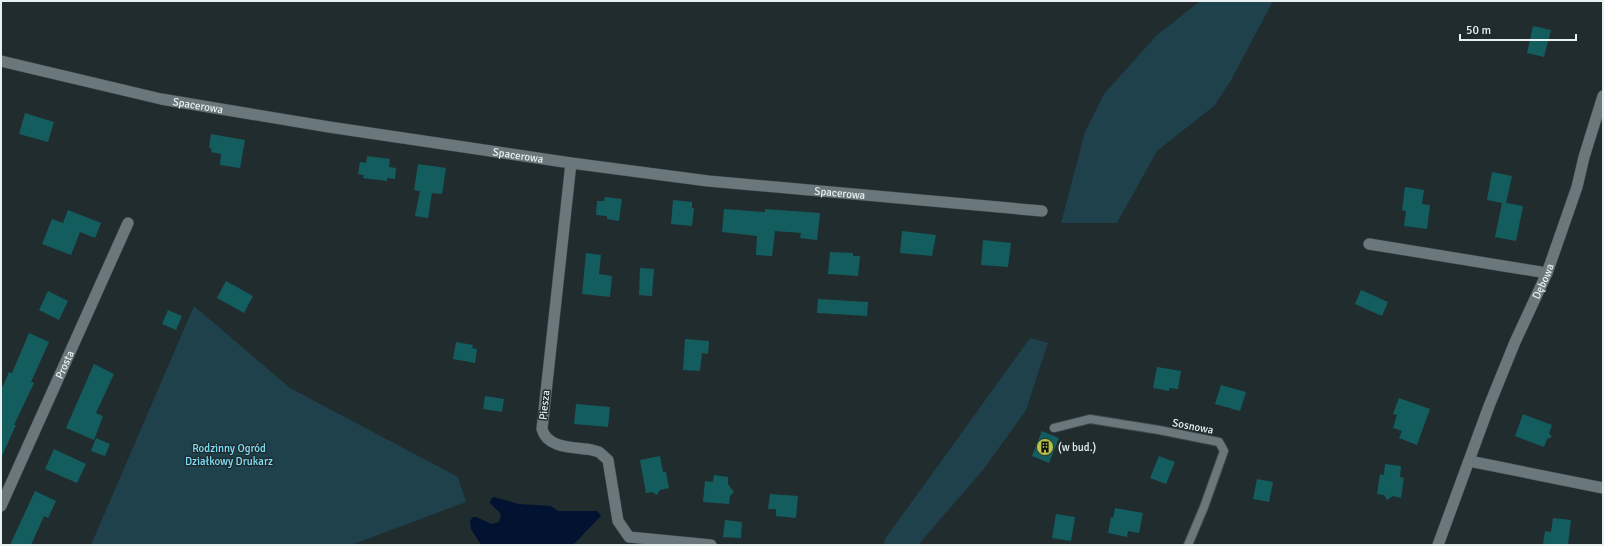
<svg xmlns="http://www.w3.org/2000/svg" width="1604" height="546" font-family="Signika,sans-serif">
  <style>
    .green { fill: #1e414b }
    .water { fill: #021332 }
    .building { fill: #145d5f }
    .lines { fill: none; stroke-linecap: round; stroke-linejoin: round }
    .service-casing { stroke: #3f494c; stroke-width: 10 }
    .minor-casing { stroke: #3f494c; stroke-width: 12 }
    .service { stroke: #6a777b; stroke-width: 8 }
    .minor { stroke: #6a777b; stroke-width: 11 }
    .labels { text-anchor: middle; stroke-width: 3; stroke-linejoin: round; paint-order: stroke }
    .street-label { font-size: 11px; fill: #e8f0f2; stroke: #212c2f }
    .poi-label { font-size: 11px; fill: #e8f0f2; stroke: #212c2f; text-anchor: start }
    .park-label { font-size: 11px; fill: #80e0fb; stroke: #212c2f }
  </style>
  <rect width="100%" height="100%" fill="#212c2f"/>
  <g class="green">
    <polygon points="1200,1 1273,1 1230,82 1214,106 1157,151 1117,223 1061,223 1085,132 1104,94 1156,36"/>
    <polygon points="194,306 290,388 458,477 466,502 351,545 91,545"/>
    <polygon points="1030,338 1048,343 1026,410 983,470 918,545 884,545 885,539"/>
  </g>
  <polygon class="water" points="494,497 519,504 551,506 558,511 597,511 601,516 573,545 481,545 471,529 470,521 473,517 476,517 492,524 499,522 501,514 490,503 491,499"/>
  <g class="building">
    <polygon points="1533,26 1551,30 1544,57 1527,53"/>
    <polygon points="25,113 54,122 48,142 19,134"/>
    <polygon points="211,134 245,140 240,168 220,165 221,154 211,152 212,149 209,148"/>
    <polygon points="367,156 390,159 389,167 396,168 395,179 387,178 387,181 363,178 364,175 358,174 360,162 366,163"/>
    <polygon points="418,164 446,168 442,194 432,193 428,218 415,216 420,191 414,190"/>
    <polygon points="1492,172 1512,176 1506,203 1523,206 1516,241 1495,237 1502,203 1487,200"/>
    <polygon points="1405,187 1424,190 1422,204 1430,205 1427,229 1404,226 1406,211 1402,210"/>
    <polygon points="605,197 622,199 619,221 607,219 607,216 596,215 597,201 604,201"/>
    <polygon points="673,200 692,202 692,208 694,208 692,226 671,224"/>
    <polygon points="724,209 765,212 765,209 820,213 817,240 800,238 801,233 775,231 772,256 756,255 757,236 722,232"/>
    <polygon points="68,210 101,223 95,238 80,232 71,255 42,244 52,219 63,223"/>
    <polygon points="902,231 936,235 932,256 900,253"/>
    <polygon points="983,240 1011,243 1008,267 981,265"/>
    <polygon points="830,252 853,253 853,256 860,256 858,276 828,274"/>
    <polygon points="586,253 601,255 599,274 612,276 610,297 582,294"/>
    <polygon points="640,268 654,269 652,296 639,295"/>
    <polygon points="226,281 253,296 244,313 217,298"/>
    <polygon points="1361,290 1388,302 1382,316 1355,304"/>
    <polygon points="48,291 68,301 59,320 39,310"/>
    <polygon points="818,299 868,302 867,316 817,313"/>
    <polygon points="168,310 182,316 176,330 162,324"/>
    <polygon points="29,333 49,342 31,382 34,383 14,425 16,425 1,458 1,390 9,372 12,373"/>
    <polygon points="685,339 709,341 708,354 702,353 700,371 683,370"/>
    <polygon points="456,342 473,345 472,348 477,349 475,363 453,359"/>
    <polygon points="94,364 114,374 96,413 103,416 94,440 66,428"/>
    <polygon points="1157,367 1181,371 1178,389 1169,388 1169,391 1153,388"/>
    <polygon points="1221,385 1246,392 1240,411 1215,404"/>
    <polygon points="485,396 504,399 502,412 483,409"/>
    <polygon points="1399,398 1430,409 1417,445 1399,438 1402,431 1393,428 1397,415 1393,414"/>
    <polygon points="576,404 610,407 608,427 574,424"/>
    <polygon points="1523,414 1552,425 1549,433 1552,437 1547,439 1544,447 1515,436"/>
    <polygon points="1042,431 1059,438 1049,463 1032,456"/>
    <polygon points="96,438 110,444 105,456 91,451"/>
    <polygon points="54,449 86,464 77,483 45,469"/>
    <polygon points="660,456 663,472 666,472 669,488 660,490 657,495 652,492 646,493 640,460"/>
    <polygon points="1159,456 1175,462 1166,484 1150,478"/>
    <polygon points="1385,464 1401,466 1400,477 1404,478 1401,498 1393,496 1387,500 1384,495 1377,494 1380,474 1384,475"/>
    <polygon points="714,475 728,477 728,484 734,492 730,496 729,504 703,502 705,481 713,482"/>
    <polygon points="1257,479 1273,482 1269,502 1253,499"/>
    <polygon points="35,491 56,501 48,518 44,516 31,545 10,545"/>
    <polygon points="770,494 798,496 796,518 776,516 776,509 768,509"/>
    <polygon points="1115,508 1143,513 1139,533 1128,531 1127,537 1108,533 1111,517 1113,518"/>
    <polygon points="1056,514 1075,517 1071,541 1052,538"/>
    <polygon points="1553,518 1571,520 1568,545 1543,545 1545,531 1551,532"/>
    <polygon points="725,520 742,522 741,538 723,537"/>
  </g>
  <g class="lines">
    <g class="service-casing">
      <polyline id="service" points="1054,428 1090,419 1159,430 1219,442 1224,451 1204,507 1188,545"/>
    </g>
    <g class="minor-casing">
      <g id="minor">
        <path id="s1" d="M1,61l160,38 168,28 242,36 137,18 334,30"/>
        <path d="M571,163l-29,266c5,20 33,18 50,21l7,2 9,8 10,61 11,16 82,8"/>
        <polyline points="1369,244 1547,273"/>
        <polyline points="1469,461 1603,488"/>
        <path id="s2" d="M1,506l127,-283"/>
        <path id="s3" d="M1438,545l51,-139 26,-64 32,-69 30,-86 7,-30 19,-61"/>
      </g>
    </g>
    <use href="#service" class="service"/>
    <use href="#minor" class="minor"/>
  </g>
  <defs>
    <g id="building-disc" transform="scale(0.9)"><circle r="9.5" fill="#b6c149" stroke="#212c2f"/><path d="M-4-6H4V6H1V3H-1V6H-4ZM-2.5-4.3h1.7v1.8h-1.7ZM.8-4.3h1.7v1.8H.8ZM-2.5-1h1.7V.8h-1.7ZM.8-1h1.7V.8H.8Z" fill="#111"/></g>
  </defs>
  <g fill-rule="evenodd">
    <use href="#building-disc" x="1045" y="447"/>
  </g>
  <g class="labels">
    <g class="street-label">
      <text dy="4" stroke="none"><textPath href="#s1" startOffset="202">Spacerowa</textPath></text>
      <text dy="4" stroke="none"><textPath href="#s1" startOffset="526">Spacerowa</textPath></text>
      <text dy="4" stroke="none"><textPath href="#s1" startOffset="850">Spacerowa</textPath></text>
      <text dy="4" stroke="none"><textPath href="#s3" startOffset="284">Dębowa</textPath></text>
      <text dy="4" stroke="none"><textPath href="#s2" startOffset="155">Prosta</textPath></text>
      <text transform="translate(544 405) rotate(-84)" y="4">Piesza</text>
      <text transform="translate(1193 426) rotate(11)" y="4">Sosnowa</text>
    </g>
    <g class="poi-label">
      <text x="1058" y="451">(w bud.)</text>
    </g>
    <g class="park-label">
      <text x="229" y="452">Rodzinny Ogród<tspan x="229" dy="13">Działkowy Drukarz</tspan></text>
    </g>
  </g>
  <rect width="1604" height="546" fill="none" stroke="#e8f0f2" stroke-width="4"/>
  <path d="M1460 34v6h116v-6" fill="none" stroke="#e8f0f2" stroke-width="2"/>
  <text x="1466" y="34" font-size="12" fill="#e8f0f2" stroke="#212c2f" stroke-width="3" paint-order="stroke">50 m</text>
</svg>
